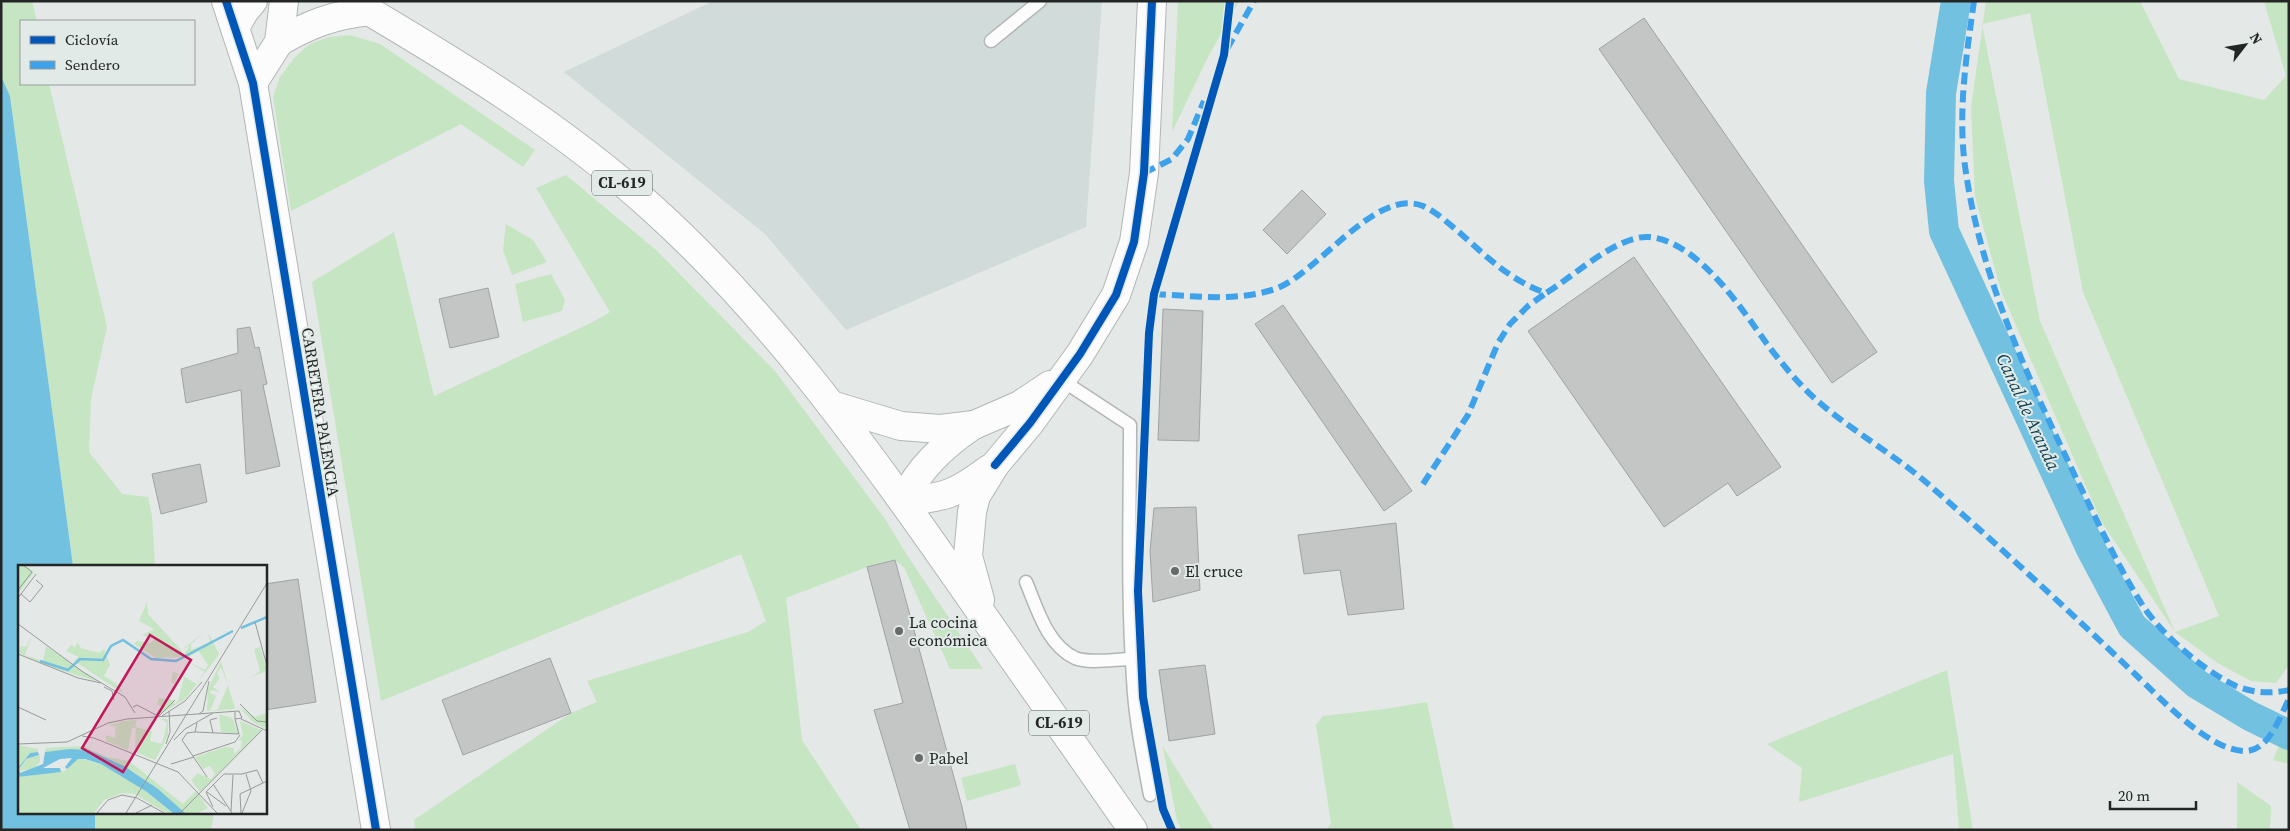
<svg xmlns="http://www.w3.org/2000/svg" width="2290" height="831" font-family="'Source Serif 4',serif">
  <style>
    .built { fill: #d1dcda }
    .green { fill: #c6e5c3; fill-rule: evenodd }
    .water { fill: #73c1e0 }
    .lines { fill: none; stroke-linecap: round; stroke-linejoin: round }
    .canal { stroke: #73c1e0; stroke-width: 30 }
    .building { fill: #c4c6c6; stroke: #a0a3a3 }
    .lane-casing { stroke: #b2b6b5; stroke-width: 15 }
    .secondary-casing { stroke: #b2b6b5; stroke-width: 30 }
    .primary-casing { stroke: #b2b6b5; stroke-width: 30 }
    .lane { stroke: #fbfcfb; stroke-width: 12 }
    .secondary { stroke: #fbfcfb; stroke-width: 28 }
    .primary { stroke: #fbfcfb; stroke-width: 28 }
    .quiet { stroke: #3ea2eb; stroke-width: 6; stroke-dasharray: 12 6; stroke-linecap: butt }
    .cycleway-casing { stroke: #e2eae8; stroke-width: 11 }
    .cycleway { stroke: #0057b8; stroke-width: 8 }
    .poi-dot { fill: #676a69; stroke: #e2eae8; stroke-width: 2 }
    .labels { text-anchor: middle; stroke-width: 4; stroke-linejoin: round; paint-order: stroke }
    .shield { fill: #e2eae8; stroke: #5c6160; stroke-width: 1 }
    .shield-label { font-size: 15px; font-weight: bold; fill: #232625 }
    .street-label { font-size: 16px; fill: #232625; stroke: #e2eae8 }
    .poi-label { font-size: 16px; fill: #232625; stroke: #e2eae8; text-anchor: start }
    .water-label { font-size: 18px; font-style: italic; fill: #103f52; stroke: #e2eae8 }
    .inset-river { fill: none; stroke: #73c1e0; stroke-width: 2.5 }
    .inset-road { fill: none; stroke: #979a99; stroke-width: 1 }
    .view { fill: #c2185b; fill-opacity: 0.15; stroke: #c2185b; stroke-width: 2.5 }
    .inset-edge { fill: none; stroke: #232625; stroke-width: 2.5 }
  </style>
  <rect width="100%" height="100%" fill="#e4e8e7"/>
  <polygon class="built" points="713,1 1102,1 1086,227 846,330 765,234 564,72"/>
  <g class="green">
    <polygon points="1,1 32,1 37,21 21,21 21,84 49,84 107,327 91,399 89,452 122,494 148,497 152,516 155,566 73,566 10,96 1,76"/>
    <polygon points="1178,1 1239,1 1207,59 1172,132"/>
    <path d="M1986,1h154l39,78 85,21 22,-24 -22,-75h25v664l-13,18 -25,-2 -32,-17 -44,-32 -74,-111 -100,-230 -26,-94 -4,-89zM2030,13l53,279 136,324 -44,16 -135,-311 -58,-297z"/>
    <polygon points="350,35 380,44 535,150 523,167 461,124 291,211 273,97 280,77 295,57 310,44 329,37"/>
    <polygon points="566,175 656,250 775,371 885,519 907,555 983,669 950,669 904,567 895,560 867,567 786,598 802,740 861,830 415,830 414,820 571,713 597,702 587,681 748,632 766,621 741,554 381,701 312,282 394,232 434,396 593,322 610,312 536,188"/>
    <polygon points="506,224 533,240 547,262 512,275 503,250"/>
    <polygon points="551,274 565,300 562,311 523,322 515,284"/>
    <polygon points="1947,670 1973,830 1959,830 1953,754 1799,802 1802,768 1767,744"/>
    <polygon points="1427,702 1454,830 1326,830 1331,823 1316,725 1323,716 1385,709"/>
    <polygon points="2289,722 2289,764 2273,760"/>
    <polygon points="1163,747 1214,830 1182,830 1177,821"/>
    <polygon points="1015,764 1021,785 967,801 961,778"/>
    <polygon points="2237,782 2271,806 2270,830 2237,830"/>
    <polygon points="95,812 214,812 211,830 95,830"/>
  </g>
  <polygon class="water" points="1,76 10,96 73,566 19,566 19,812 95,812 95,830 1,830"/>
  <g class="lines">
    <polyline class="canal" points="1956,1 1941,93 1939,181 1944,231 2091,549 2132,626 2197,684 2250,716 2289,735"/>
  </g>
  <g class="building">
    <polygon points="1644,18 1877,352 1832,383 1599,49"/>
    <polygon points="1302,190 1326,214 1287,254 1263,230"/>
    <polygon points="1634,257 1781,467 1737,496 1728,483 1664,527 1528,331"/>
    <polygon points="488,288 499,337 450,348 439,299"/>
    <polygon points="1283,305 1412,491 1384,511 1255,324"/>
    <polygon points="1163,309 1203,311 1199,441 1158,440"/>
    <polygon points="250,327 255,348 259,347 267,384 263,385 280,466 246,474 241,390 186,403 181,369 238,353 237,329"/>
    <polygon points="200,464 207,502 161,514 152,474"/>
    <polygon points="1196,507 1200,590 1153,602 1150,551 1154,508"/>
    <polygon points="1396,523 1404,609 1348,615 1340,570 1304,574 1298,535"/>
    <polygon points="895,560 962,807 967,830 910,830 874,710 903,703 867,567"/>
    <polygon points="298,579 316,702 265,710 265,584"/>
    <polygon points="550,658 571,713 463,755 442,700"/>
    <polygon points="1205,665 1215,734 1169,741 1159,670"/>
  </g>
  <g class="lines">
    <g class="lane-casing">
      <g id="lane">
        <polyline points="991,41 1040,1"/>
        <path d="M1060,379l70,46c0,85 -3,170 3,254 2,40 10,78 17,116"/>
        <path d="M1026,582c11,26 21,63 49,76 14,6 42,1 57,1"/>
      </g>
    </g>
    <g class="secondary-casing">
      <g id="secondary">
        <polyline points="226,1 253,83 376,830"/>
        <polyline points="235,28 244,12 253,1"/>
        <path d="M279,42c30,-18 55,-27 90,-31"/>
        <polyline points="253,83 279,42 284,1"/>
        <polyline points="974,425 1020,405 1050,385"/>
        <polyline points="995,465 1030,423 1080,354 1116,295 1134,242 1144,173 1152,1"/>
      </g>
    </g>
    <g class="primary-casing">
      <g id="primary">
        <path d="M352,1c105,62 209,125 300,207 114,103 207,230 295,356 62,88 124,177 186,266"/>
        <polyline points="831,405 901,426 940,429 974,425"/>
        <path d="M903,501c16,-33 40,-55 69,-75"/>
        <path d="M903,501c41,-3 53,-7 86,-32"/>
        <polyline points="980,600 968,556 972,512 976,496 995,465"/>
      </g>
    </g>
    <use href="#lane" class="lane"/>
    <use href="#secondary" class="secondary"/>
    <use href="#primary" class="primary"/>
    <g class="quiet">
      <path d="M1974,1c-8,57 -17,115 -8,172 16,109 65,211 112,309 21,42 40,85 65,124 20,30 61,65 93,80 17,7 36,8 53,4"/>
      <polyline points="1227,49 1254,1"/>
      <polyline points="1144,173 1172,159 1188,139 1204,101"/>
      <path d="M1154,294c40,2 83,8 121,-5 43,-15 100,-102 148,-83 14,6 26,18 37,27 27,24 51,48 86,60 27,-16 71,-58 103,-56 49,4 92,71 118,107 16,21 33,42 53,59 34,29 73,51 107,80 70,61 141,127 208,191 25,24 76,79 112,77 23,-2 33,-35 42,-52"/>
      <polyline points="1423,484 1468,415 1498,343 1510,324 1528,306 1546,293"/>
    </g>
    <g class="cycleway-casing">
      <g id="cycleway">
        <polyline points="226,1 253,83 376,830"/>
        <polyline points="995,465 1030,423 1080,354 1116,295 1134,242 1144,173 1152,1"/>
        <polyline points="1172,830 1163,809 1143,697 1138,591 1149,333 1154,294 1224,55 1230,1"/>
      </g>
    </g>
    <use href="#cycleway" class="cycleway"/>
  </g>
  <g class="poi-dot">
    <circle cx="1175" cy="571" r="5"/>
    <circle cx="899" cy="631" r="5"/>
    <circle cx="919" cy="758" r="5"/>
  </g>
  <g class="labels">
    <g class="shield">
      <rect x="592" y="170.5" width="60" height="25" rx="4"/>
      <rect x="1029" y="710.5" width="60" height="25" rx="4"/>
    </g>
    <g class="shield-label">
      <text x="622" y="188">CL-619</text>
      <text x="1059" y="728">CL-619</text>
    </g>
    <g class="street-label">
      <text transform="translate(321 412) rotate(81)" y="6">CARRETERA PALENCIA</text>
    </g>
    <g class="poi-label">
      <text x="1185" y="577">El cruce</text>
      <text x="909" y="628">La cocina<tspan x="909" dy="18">económica</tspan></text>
      <text x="929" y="764">Pabel</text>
    </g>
    <g class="water-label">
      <text transform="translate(2028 412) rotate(65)" y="6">Canal de Aranda</text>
    </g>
  </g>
  <g transform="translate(18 565)">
    <rect width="249" height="249" fill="#e4e8e7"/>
    <path d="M0,0h6l10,7 -16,22zM129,37l1,12 33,36 2,7 -27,1 -22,-14 3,-3 14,2 3,-4 -12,-4 12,-6 -15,-8zM188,66l-15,13v6l19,-8 -2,-9 11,21 -2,3 -31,41 -25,16 -7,-1h5l4,-5 -6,-4 2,-6 14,2 1,4 4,-3 6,-24 -6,-3 -3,9h-4l2,-11 9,3 14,9 9,-12 -18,-11 18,9 3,-5 -9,-14 -12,7 -3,-4 6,-8 -7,3zM64,71l-4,7 3,5 18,5 5,-4 6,16 -6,11 14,9 6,9 -50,-33 5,-4 -13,-6 5,-6 4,2zM13,73l-6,17 18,6 3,-15 53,36 -46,-14 -34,-15 2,-7 5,1zM242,82l7,23 -15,7 8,-6 -6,-22zM203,96l14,48 -22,2 5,-2 10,-24 -7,-18 -4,7 3,4 -7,9 7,5 -9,-2 -1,3 6,3 -6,15h-3l1,-22zM221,142l16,10 12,-4v12l-3,3 -11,-6zM201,149l13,4 7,16 -18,-2zM146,153l4,2v16l-13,24 -20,-8 1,-24h-4l-4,22 -22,-9v-6l9,3 1,-11 -8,-2 16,-4 21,-2 -8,1 -2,7 17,4 -2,10 12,3 5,-21 -6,-4zM222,156l21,9 -61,62 -9,-12 7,-7 13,6 4,-5 -5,-8 -7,3 -8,-12 30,-10 9,1v6l7,-6 1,-8 -4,1 5,-6zM0,180l20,4v3l-8,1 -12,15zM65,181l24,11 22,4 54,43 13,-13 12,17 -10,5h-13l-48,-39 -27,-14 -35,-11 -30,3 1,-4zM22,190v7l-7,7 -14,2 7,-12zM60,193l23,6 46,28 26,21h-7l-31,-19 -13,-1 -18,7 -10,13h-76v-36l47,-6z" fill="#c6e5c3"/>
    <path d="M52,184l18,1 36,16 34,23 27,24h-12l-26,-21 -46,-28 -16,-5h-7l-11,10 -2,-2 7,-9 -12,1 -17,9h17l1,4 -43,5v-9l12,-15 8,-1 1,3 -13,4 -7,10 1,4 23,-9 2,-12z" fill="#73c1e0"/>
    <path class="inset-river" d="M223,63l26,-11M22,96l28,9 12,-11 23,1 8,-14 12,-6 28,19 25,2 57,-30"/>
    <path class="inset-road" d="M0,25l14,-18 -9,-7M3,29l9,8 13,-16 -7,-6M0,33l18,-24M237,57l12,44M0,59l65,48 42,25 10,16M0,89l60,24 23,5M86,122l8,4 2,9M222,139l17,17 10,1M0,142l28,13M115,142l4,-2 19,10M181,149l4,-3 6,-30M141,151l16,-16M144,151l23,-15 17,-19M223,154l26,12M179,158l-2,9 44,2 -4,-15M177,167l-8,1 -5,7 25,37M195,168l-3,-13 7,-2M64,171l12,2 84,34 39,41M156,175l11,-11 28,-16M0,179l49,-2 41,-19 19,-4 112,-8 3,7 -7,1v-7M148,179l4,-12 -1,-21M175,191l42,-14 5,-7M153,199l23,-7M228,209l5,17M195,219l19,29M189,227l19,14M195,242l-7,-15 18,-18h18l15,-4 6,13M213,246l2,-36M79,248l11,-13 14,-5 15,3 27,15M108,248l141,-230M118,248l16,-8M162,248l82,-83M223,248l-1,-19 27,-13M224,248l9,-22"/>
    <path class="view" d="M132,70l41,25 -68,112 -41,-24z"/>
    <rect width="249" height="249" class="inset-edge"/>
  </g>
  <rect width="2290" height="831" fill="none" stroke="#232625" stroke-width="5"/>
  <rect x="20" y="20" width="175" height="65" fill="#e2eae8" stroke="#969c9a"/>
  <rect x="30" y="36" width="25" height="8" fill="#0057b8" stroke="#969c9a"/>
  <text x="65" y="45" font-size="15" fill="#232625">Ciclovía</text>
  <rect x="30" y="61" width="25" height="8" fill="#3ea2eb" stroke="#969c9a"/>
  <text x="65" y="70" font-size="15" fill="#232625">Sendero</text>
  <g transform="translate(2245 45) rotate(59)" stroke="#e2eae8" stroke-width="4" paint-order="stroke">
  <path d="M0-4L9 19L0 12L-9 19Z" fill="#232625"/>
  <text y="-8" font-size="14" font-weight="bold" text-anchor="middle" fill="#232625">N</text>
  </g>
  <path d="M2110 801v8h86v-8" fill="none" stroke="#232625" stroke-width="2.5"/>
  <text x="2118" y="801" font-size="15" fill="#232625" stroke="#e2eae8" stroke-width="4" paint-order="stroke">20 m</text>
</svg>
